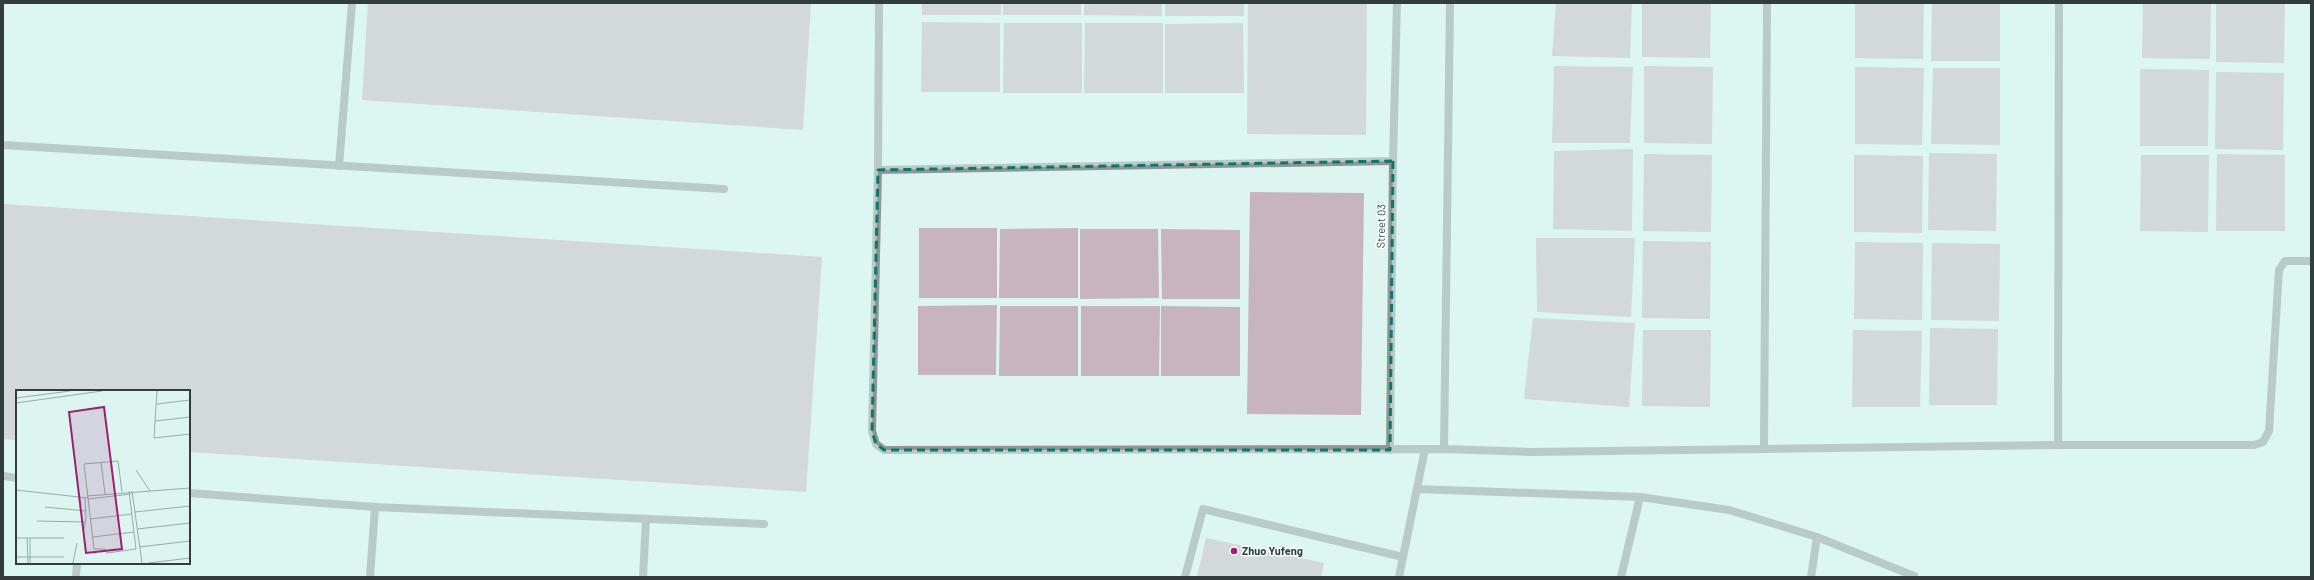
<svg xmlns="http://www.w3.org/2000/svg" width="2314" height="580" font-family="Barlow,sans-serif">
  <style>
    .building { fill: #c8b4be }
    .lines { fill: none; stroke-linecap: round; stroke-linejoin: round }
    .lane { stroke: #8d9795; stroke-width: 8 }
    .street { stroke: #8d9795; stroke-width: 8 }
    .marked { fill: none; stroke: #0f766e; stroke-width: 3; stroke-dasharray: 8 5; stroke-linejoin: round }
    .poi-dot { fill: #9f1f71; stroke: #f5fffd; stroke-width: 1.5 }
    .labels { text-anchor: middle; stroke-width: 3; stroke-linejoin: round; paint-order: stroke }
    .street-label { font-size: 11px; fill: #333d3c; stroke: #f5fffd }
    .poi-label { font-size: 11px; font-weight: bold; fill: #333d3c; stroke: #f5fffd; text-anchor: start }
    .inset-road { fill: none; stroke: #98aba9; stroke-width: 1 }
    .view { fill: #9f1f71; fill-opacity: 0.15; stroke: #9f1f71; stroke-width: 2 }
    .inset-edge { fill: none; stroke: #333d3c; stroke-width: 2 }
  </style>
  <rect width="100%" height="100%" fill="#dcf5f1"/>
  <g class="building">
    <polygon points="368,3 811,3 803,130 362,100"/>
    <rect x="922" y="3" width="79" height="12"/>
    <rect x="1003" y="3" width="78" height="12"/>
    <polygon points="1084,3 1162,3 1162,16 1084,15"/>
    <rect x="1165" y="3" width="79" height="13"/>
    <polygon points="1248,3 1367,3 1366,135 1247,134"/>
    <polygon points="1556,3 1632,3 1630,58 1552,56"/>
    <polygon points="1642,3 1711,3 1710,58 1642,57"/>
    <polygon points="1855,3 1924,3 1923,59 1855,58"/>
    <polygon points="1932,3 2000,3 2000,61 1931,61"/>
    <polygon points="2143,3 2211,3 2210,59 2142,58"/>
    <polygon points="2216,3 2285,3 2284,63 2216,62"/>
    <polygon points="922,22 1000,23 1000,92 921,92"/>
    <polygon points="1004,23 1082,23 1082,93 1003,93"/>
    <polygon points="1085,23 1163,23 1163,93 1084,93"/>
    <polygon points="1243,23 1244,93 1165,93 1165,24"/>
    <polygon points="1554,66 1633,67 1630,143 1552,143"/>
    <polygon points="1644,66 1713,67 1712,144 1644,143"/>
    <polygon points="1855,67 1924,68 1922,145 1855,144"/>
    <polygon points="1933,68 2000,68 2000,145 1931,144"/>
    <polygon points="2140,69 2209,70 2208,146 2140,146"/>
    <polygon points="2216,72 2284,73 2283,150 2215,149"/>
    <polygon points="1633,149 1632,231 1553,229 1554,151"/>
    <polygon points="1929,153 1997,154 1996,231 1928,230"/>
    <polygon points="1644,154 1712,155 1711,232 1643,231"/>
    <polygon points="2217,154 2285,155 2285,231 2216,231"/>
    <polygon points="1854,155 1923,156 1922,233 1854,232"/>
    <polygon points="2141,155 2209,155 2208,232 2140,231"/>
    <polygon points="1250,192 1364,193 1361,415 1247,414"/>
    <polygon points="3,204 822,257 806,492 189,452 189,391 17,391 17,440 3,439"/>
    <rect x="919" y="228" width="78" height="70"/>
    <polygon points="1078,228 1078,298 999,298 1000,229"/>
    <polygon points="1080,229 1158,229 1159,298 1080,299"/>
    <polygon points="1161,229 1240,230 1240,299 1162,299"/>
    <polygon points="1536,238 1635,238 1631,317 1537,312"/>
    <polygon points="1643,241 1711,242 1710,319 1642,318"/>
    <polygon points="1855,242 1923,243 1922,320 1854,319"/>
    <polygon points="1932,243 2000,244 1999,321 1931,320"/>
    <polygon points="997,305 996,375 918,375 918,306"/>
    <polygon points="1000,306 1078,306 1078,376 999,376"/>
    <polygon points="1081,306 1160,306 1159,376 1081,376"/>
    <polygon points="1161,306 1240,307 1240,376 1161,376"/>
    <polygon points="1533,318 1635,323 1629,407 1524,399"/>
    <polygon points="1930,328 1998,329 1997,405 1929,405"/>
    <polygon points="1643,330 1711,330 1710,407 1642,406"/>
    <polygon points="1853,330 1922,331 1920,407 1852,407"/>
    <polygon points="1206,538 1324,563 1321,577 1197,577"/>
  </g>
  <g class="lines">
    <g class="lane">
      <polyline points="3,145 724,189"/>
      <polyline points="339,166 352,3"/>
      <polyline points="3,476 17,478"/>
      <polyline points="189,493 375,507 764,524"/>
      <polyline points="76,577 77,563"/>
      <polyline points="370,577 375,507"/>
      <polyline points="643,577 646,519"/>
      <polyline points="1185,577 1203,509 1403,557"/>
    </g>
    <g class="street">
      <polyline points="879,3 878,170 872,431 876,444 884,450 1444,449 1530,452 2058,445 2254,445 2263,442 2269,431 2279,270 2285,261 2311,261"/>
      <polyline points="878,170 1393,161"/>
      <polyline points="2058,445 2059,3"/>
      <polyline points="1444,449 1450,3"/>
      <polyline points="1764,449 1767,3"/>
      <polyline points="1390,450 1393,161 1397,3"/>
      <polyline points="1417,489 1640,497 1729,510 1817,537 1914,576"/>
      <polyline points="1399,577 1425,449"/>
      <polyline points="1621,577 1640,497"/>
      <polyline points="1811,577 1817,537"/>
    </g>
  </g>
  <path d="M0 0H2314V580H0ZM1393,161l-3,289h-506l-8,-6 -4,-13 6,-261z" fill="#dcf5f1" fill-opacity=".55" fill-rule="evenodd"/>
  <path class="marked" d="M1393,161l-3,289h-506l-8,-6 -4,-13 6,-261z"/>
  <circle class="poi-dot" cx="1234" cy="551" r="4"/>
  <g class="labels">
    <g class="street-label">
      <text transform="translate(1381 226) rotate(-89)" y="4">Street 03</text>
    </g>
    <g class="poi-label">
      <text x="1242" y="555">Zhuo Yufeng</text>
    </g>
  </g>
  <g transform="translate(16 390)">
    <rect width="174" height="174" fill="#dcf5f1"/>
    <path class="inset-road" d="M141,1l-3,47 36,-4M0,8l54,-7M0,13l86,-12M141,14l33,-4M139,31l35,-4M85,72l4,32M120,80l14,21M0,100l72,8M116,101l10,72M106,102l-4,-31 -34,3 10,85h11l2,4 29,-4 -7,-58M71,106l103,-8M72,109l43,-5M29,117l41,4M119,122l55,-6M74,129l42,-5M21,131l48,1M68,139l2,-12 -1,-19M121,139l53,-6M77,147l41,-5M0,148h48M11,148l1,25M14,148v25M123,157l51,-6M0,167h48M57,173l4,-20M132,173l42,-5"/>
    <path class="view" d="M88,17l18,142 -36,4 -17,-141z"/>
    <rect width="174" height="174" class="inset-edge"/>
  </g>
  <rect width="2314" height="580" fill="none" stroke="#333d3c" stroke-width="8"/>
</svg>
